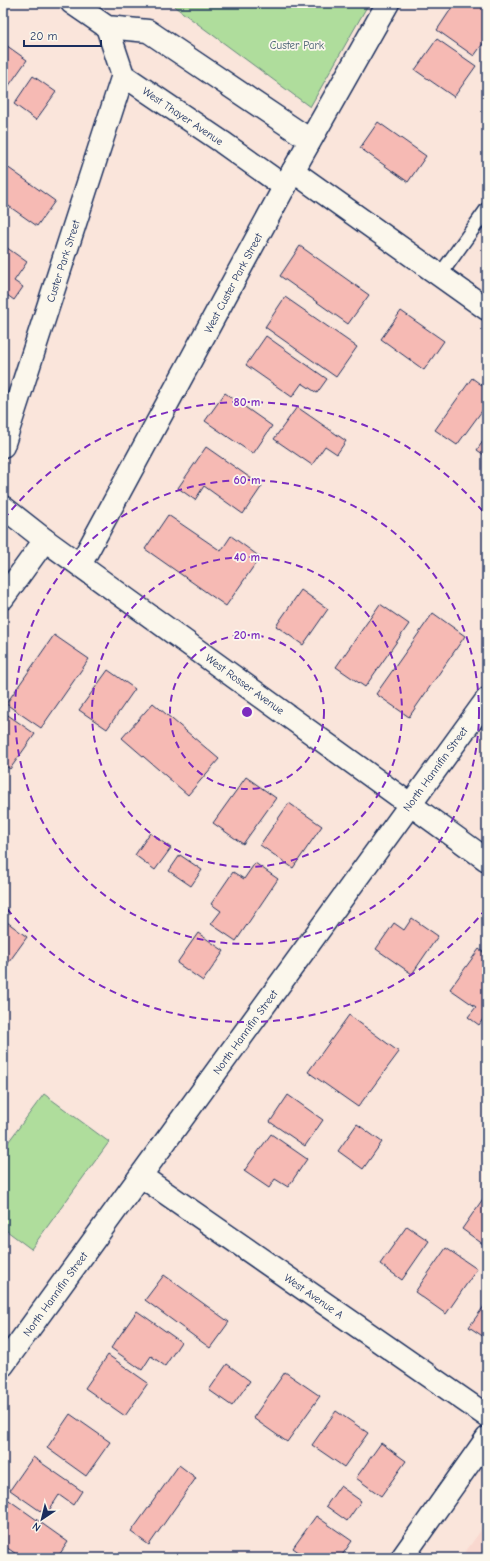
<svg xmlns="http://www.w3.org/2000/svg" width="490" height="1561" font-family="'Comic Neue',sans-serif">
  <style>
    .built { fill: #f9d8cf }
    .green { fill: #afdd9c; stroke: #65867d }
    .building { fill: #f6bab4; stroke: #1b2f5e }
    .lines { fill: none; stroke-linecap: round; stroke-linejoin: round }
    .lane-casing { stroke: #1b2f5e; stroke-width: 16 }
    .street-casing { stroke: #1b2f5e; stroke-width: 25 }
    .secondary-casing { stroke: #1b2f5e; stroke-width: 25 }
    .lane { stroke: #fbf7ec; stroke-width: 13 }
    .street { stroke: #fbf7ec; stroke-width: 22 }
    .secondary { stroke: #fbf7ec; stroke-width: 22 }
    .ring { fill: none; stroke: #7b2cbf; stroke-width: 2; stroke-dasharray: 7 5 }
    .labels { text-anchor: middle; stroke-width: 3.5; stroke-linejoin: round; paint-order: stroke }
    .park-label { font-size: 11px; fill: #405a6e; stroke: #fbf7ec }
    .street-label { font-size: 11px; fill: #1b2f5e; stroke: #fbf7ec }
    .centre { fill: #7b2cbf; stroke: #fbf7ec; stroke-width: 2 }
    .ring-label { font-size: 12px; text-anchor: middle; font-weight: bold; fill: #7b2cbf; stroke: #fbf7ec; stroke-width: 3.5; stroke-linejoin: round; paint-order: stroke }
  </style>
  <rect width="100%" height="100%" fill="#fae5db"/>
  <filter id="ink" filterUnits="userSpaceOnUse"><feTurbulence type="fractalNoise" baseFrequency=".025" numOctaves="2"/><feDisplacementMap in="SourceGraphic" scale="8" xChannelSelector="R" yChannelSelector="G"/><feConvolveMatrix kernelMatrix="1 2 1 2 8 2 1 2 1" color-interpolation-filters="sRGB"/></filter>
  <g filter="url(#ink)">
    <polygon class="built" points="487,1522 487,1558 461,1558"/>
    <g class="green">
      <polygon points="176,3 369,3 310,107 175,7"/>
      <polygon points="44,1094 109,1142 31,1249 3,1228 3,1149"/>
    </g>
    <g class="building">
      <polygon points="455,3 487,3 487,38 474,56 437,30"/>
      <polygon points="437,39 476,66 454,97 415,70"/>
      <polygon points="3,43 27,60 3,94"/>
      <polygon points="33,76 56,92 36,120 14,104"/>
      <polygon points="378,122 426,156 408,182 360,148"/>
      <polygon points="3,164 55,201 37,226 3,202"/>
      <polygon points="3,245 27,262 14,281 23,287 14,300 3,292"/>
      <polygon points="300,246 369,295 348,324 280,276"/>
      <polygon points="285,297 357,347 336,377 265,327"/>
      <polygon points="401,311 444,341 424,370 381,339"/>
      <polygon points="266,336 327,379 317,393 302,383 292,397 246,365"/>
      <polygon points="472,378 487,389 487,404 457,445 435,430"/>
      <polygon points="225,393 272,426 253,454 205,421"/>
      <polygon points="297,407 346,441 337,454 325,446 312,465 274,439"/>
      <polygon points="487,435 487,457 477,450"/>
      <polygon points="206,447 262,486 243,514 204,486 195,500 178,488"/>
      <polygon points="168,515 221,551 231,536 260,557 226,606 145,549"/>
      <polygon points="301,590 328,609 303,645 276,626"/>
      <polygon points="380,604 409,624 365,687 336,667"/>
      <polygon points="433,613 465,636 409,717 376,694"/>
      <polygon points="54,635 89,659 41,728 6,704"/>
      <polygon points="108,670 135,689 107,729 79,710"/>
      <polygon points="153,703 219,759 188,795 122,738"/>
      <polygon points="5,713 35,734 10,769 3,764 3,715"/>
      <polygon points="246,777 276,798 243,844 213,823"/>
      <polygon points="289,803 322,826 293,868 260,845"/>
      <polygon points="150,833 171,848 155,870 135,855"/>
      <polygon points="180,855 202,870 191,886 169,871"/>
      <polygon points="255,863 278,879 236,941 211,924 221,911 211,904 233,872 244,879"/>
      <polygon points="412,918 438,936 412,974 376,949 394,923 404,930"/>
      <polygon points="3,919 27,937 6,966 3,963"/>
      <polygon points="198,933 224,951 203,981 177,963"/>
      <polygon points="479,949 487,955 487,1013 479,1025 468,1017 476,1007 450,989"/>
      <polygon points="349,1015 399,1052 358,1107 308,1072"/>
      <polygon points="288,1095 323,1120 305,1146 270,1122"/>
      <polygon points="357,1124 382,1142 363,1169 338,1151"/>
      <polygon points="271,1134 307,1159 288,1187 275,1179 269,1188 244,1171"/>
      <polygon points="487,1193 487,1247 462,1229"/>
      <polygon points="407,1226 429,1241 402,1280 380,1264"/>
      <polygon points="446,1248 477,1269 446,1314 415,1292"/>
      <polygon points="164,1275 229,1322 210,1348 145,1300"/>
      <polygon points="487,1302 487,1339 469,1327"/>
      <polygon points="137,1311 181,1342 165,1366 151,1356 142,1370 111,1348"/>
      <polygon points="108,1355 148,1383 125,1416 85,1388"/>
      <polygon points="227,1364 250,1381 232,1406 209,1390"/>
      <polygon points="285,1372 320,1396 287,1442 253,1418"/>
      <polygon points="336,1411 368,1433 344,1467 312,1445"/>
      <polygon points="70,1414 110,1442 86,1476 47,1448"/>
      <polygon points="381,1443 406,1461 381,1496 356,1478"/>
      <polygon points="33,1457 82,1491 73,1505 59,1495 46,1515 10,1490"/>
      <polygon points="179,1465 196,1478 149,1545 131,1532"/>
      <polygon points="340,1486 361,1501 347,1521 326,1506"/>
      <polygon points="6,1498 68,1542 57,1558 22,1558 3,1545 3,1502"/>
      <polygon points="316,1516 352,1541 340,1558 307,1558 293,1548"/>
    </g>
    <g class="lines">
      <g class="lane-casing">
        <polyline id="lane" points="440,275 487,209"/>
      </g>
      <g class="street-casing">
        <g id="street">
          <polyline points="72,3 107,27 148,31 310,140"/>
          <polyline points="107,27 123,75 222,142 285,187"/>
          <polyline points="293,171 487,309"/>
          <polyline points="3,446 123,75"/>
          <polyline points="80,565 293,171 388,3"/>
          <polyline points="3,598 45,540"/>
          <polyline points="141,1176 487,1416"/>
          <polyline points="3,1365 487,699"/>
          <polyline points="402,1558 487,1438"/>
        </g>
      </g>
      <g class="secondary-casing">
        <polyline id="secondary" points="3,507 45,540 487,860"/>
      </g>
      <use href="#lane" class="lane"/>
      <use href="#street" class="street"/>
      <use href="#secondary" class="secondary"/>
    </g>
  </g>
  <g class="ring">
    <circle cx="247" cy="712" r="77"/>
    <circle cx="247" cy="712" r="155"/>
    <circle cx="247" cy="712" r="232"/>
    <path d="M486 909A310 310 0 0 1 4 905M4 519A310 310 0 0 1 486 515"/>
  </g>
  <g class="labels">
    <g class="park-label">
      <text x="297" y="49">Custer Park</text>
    </g>
    <g class="street-label">
      <text transform="translate(183 116) rotate(34)" y="4">West Thayer Avenue</text>
      <text transform="translate(63 261) rotate(-72)" y="4">Custer Park Street</text>
      <text transform="translate(233 283) rotate(-62)" y="4">West Custer Park Street</text>
      <text transform="translate(245 684) rotate(36)" y="4">West Rosser Avenue</text>
      <text transform="translate(435 769) rotate(-54)" y="4">North Hannifin Street</text>
      <text transform="translate(245 1032) rotate(-54)" y="4">North Hannifin Street</text>
      <text transform="translate(55 1294) rotate(-54)" y="4">North Hannifin Street</text>
      <text transform="translate(314 1296) rotate(35)" y="4">West Avenue A</text>
    </g>
  </g>
  <circle cx="247" cy="712" r="6" class="centre"/>
  <g class="ring-label">
    <text x="247" y="406">80 m</text>
    <text x="247" y="484">60 m</text>
    <text x="247" y="561">40 m</text>
    <text x="247" y="639">20 m</text>
  </g>
  <rect width="490" height="1561" fill="none" stroke="#fbf7ec" stroke-width="16"/>
  <rect x="8" y="8" width="474" height="1545" fill="none" stroke="#1b2f5e" stroke-width="1.5" filter="url(#ink)"/>
  <g transform="translate(42 1519) rotate(215)" stroke="#fbf7ec" stroke-width="3" paint-order="stroke">
  <path d="M0-3L7 15L0 10L-7 15Z" fill="#1b2f5e"/>
  <text y="-6" font-size="11" font-weight="bold" text-anchor="middle" fill="#1b2f5e">N</text>
  </g>
  <path d="M24 40v6h77v-6" fill="none" stroke="#1b2f5e" stroke-width="2"/>
  <text x="30" y="40" font-size="12" fill="#1b2f5e" stroke="#fbf7ec" stroke-width="3" paint-order="stroke">20 m</text>
</svg>
